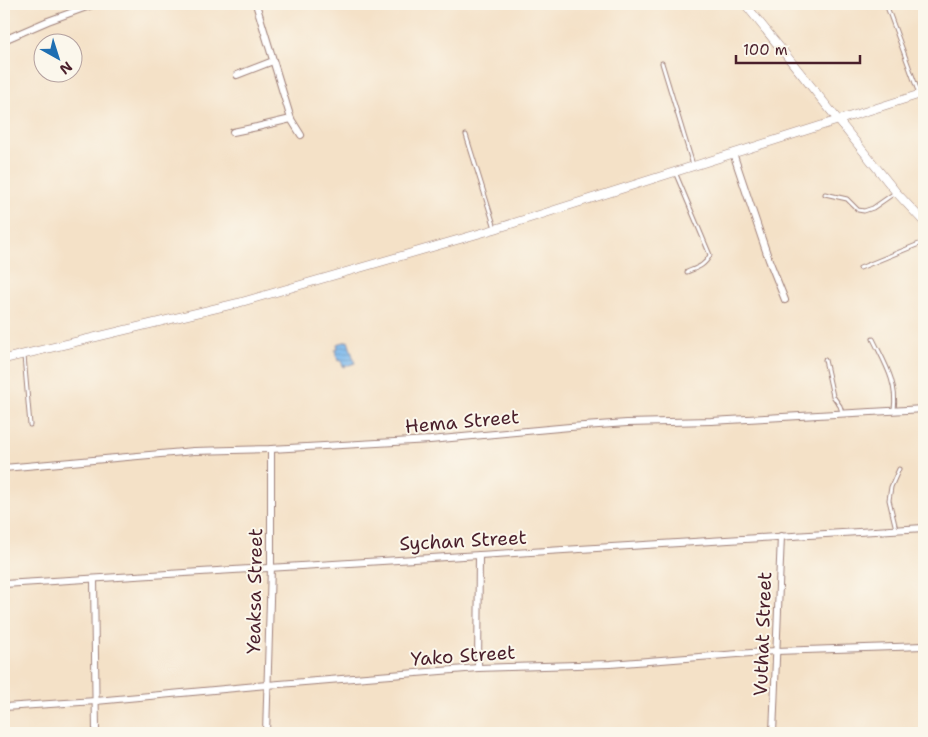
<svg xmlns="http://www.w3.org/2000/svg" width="928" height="737" font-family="'Shantell Sans',sans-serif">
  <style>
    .water { fill: url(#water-rules); stroke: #626c8c }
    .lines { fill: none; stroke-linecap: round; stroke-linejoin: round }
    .service-casing { stroke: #9f8079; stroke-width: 5 }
    .minor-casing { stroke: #9f8079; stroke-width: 8 }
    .tertiary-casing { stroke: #9f8079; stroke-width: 9 }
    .service { stroke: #fff; stroke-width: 3 }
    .minor { stroke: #fff; stroke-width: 6 }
    .tertiary { stroke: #fff; stroke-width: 8 }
    .labels { text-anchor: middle; stroke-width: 4; stroke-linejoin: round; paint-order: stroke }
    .street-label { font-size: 19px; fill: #4a1f2b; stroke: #fbf7ec }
  </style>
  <defs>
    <pattern id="water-rules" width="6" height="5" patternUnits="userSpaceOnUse" patternTransform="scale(1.25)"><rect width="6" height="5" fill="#7bb9ee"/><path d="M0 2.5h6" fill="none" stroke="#6796c1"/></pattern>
  </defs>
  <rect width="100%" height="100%" fill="#fbf7ec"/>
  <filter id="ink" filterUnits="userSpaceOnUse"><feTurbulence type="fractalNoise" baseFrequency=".02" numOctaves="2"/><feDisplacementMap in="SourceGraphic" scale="10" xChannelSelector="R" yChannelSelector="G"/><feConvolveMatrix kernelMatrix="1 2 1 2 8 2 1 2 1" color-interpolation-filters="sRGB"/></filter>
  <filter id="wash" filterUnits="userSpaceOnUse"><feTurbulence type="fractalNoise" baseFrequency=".0096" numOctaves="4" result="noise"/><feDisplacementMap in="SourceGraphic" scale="20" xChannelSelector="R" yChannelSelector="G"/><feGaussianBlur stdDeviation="1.12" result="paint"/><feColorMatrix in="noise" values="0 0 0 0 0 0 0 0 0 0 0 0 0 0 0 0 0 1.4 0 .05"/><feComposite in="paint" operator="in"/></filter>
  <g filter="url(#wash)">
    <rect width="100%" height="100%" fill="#f4e1c7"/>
    <polygon class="water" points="348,341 355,363 343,367 341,360 338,361 335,350 338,349 337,344"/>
  </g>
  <g filter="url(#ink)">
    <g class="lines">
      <g class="service-casing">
        <g id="service">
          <polyline points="886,4 919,94"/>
          <polyline points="662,63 693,165"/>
          <polyline points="466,135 495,228"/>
          <path d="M675,172l35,83c-5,11 -14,13 -23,17"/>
          <polyline points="825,194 847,199 858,210 864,211 873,208 896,192"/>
          <polyline points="860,268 924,242"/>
          <path d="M873,339c11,23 25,44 21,71"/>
          <polyline points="24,356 30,425"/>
          <polyline points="825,360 833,396 840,406 842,412"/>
          <polyline points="896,529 889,500 891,487 899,469"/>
        </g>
      </g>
      <g class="minor-casing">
        <g id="minor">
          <polyline points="256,4 291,119 301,135"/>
          <polyline points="4,40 48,21 95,4"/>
          <polyline points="237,75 273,61"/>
          <polyline points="233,132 257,127 291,119"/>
          <polyline points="733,153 769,260 785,300"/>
          <polyline points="4,468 194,451 271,449 430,440 570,427 627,423 711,421 924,409"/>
          <polyline points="94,579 96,733"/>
          <polyline points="4,584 924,528"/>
          <polyline points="478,668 479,555"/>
          <polyline points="4,707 96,701 267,685 478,668 610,664 776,651 924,646"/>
          <polyline points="266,733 271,567 271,449"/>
          <polyline points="773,733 781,536"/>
        </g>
      </g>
      <g class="tertiary-casing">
        <g id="tertiary">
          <polyline points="745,4 896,192 924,222"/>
          <polyline points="4,359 238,303 495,229 924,93"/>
        </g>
      </g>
      <use href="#service" class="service"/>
      <use href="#minor" class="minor"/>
      <use href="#tertiary" class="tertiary"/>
    </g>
  </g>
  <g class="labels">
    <g class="street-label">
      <text transform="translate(462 421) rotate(-5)" y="7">Hema Street</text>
      <text transform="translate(463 540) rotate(-3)" y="7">Sychan Street</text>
      <text transform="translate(254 591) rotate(-89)" y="7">Yeaksa Street</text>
      <text transform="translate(762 634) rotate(-88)" y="7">Vuthat Street</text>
      <text transform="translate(463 655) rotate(-4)" y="7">Yako Street</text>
    </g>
  </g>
  <rect width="928" height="737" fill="none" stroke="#fbf7ec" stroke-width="20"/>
  <g transform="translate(58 58) rotate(141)"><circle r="24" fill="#fbf7ec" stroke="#b4a19f"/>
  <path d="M0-4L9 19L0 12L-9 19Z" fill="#1f6fb2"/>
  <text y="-8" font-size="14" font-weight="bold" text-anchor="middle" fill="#4a1f2b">N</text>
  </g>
  <path d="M736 55v8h124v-8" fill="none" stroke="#4a1f2b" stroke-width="2.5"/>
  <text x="743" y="55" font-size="15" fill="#4a1f2b" stroke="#fbf7ec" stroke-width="4" paint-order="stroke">100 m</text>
</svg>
